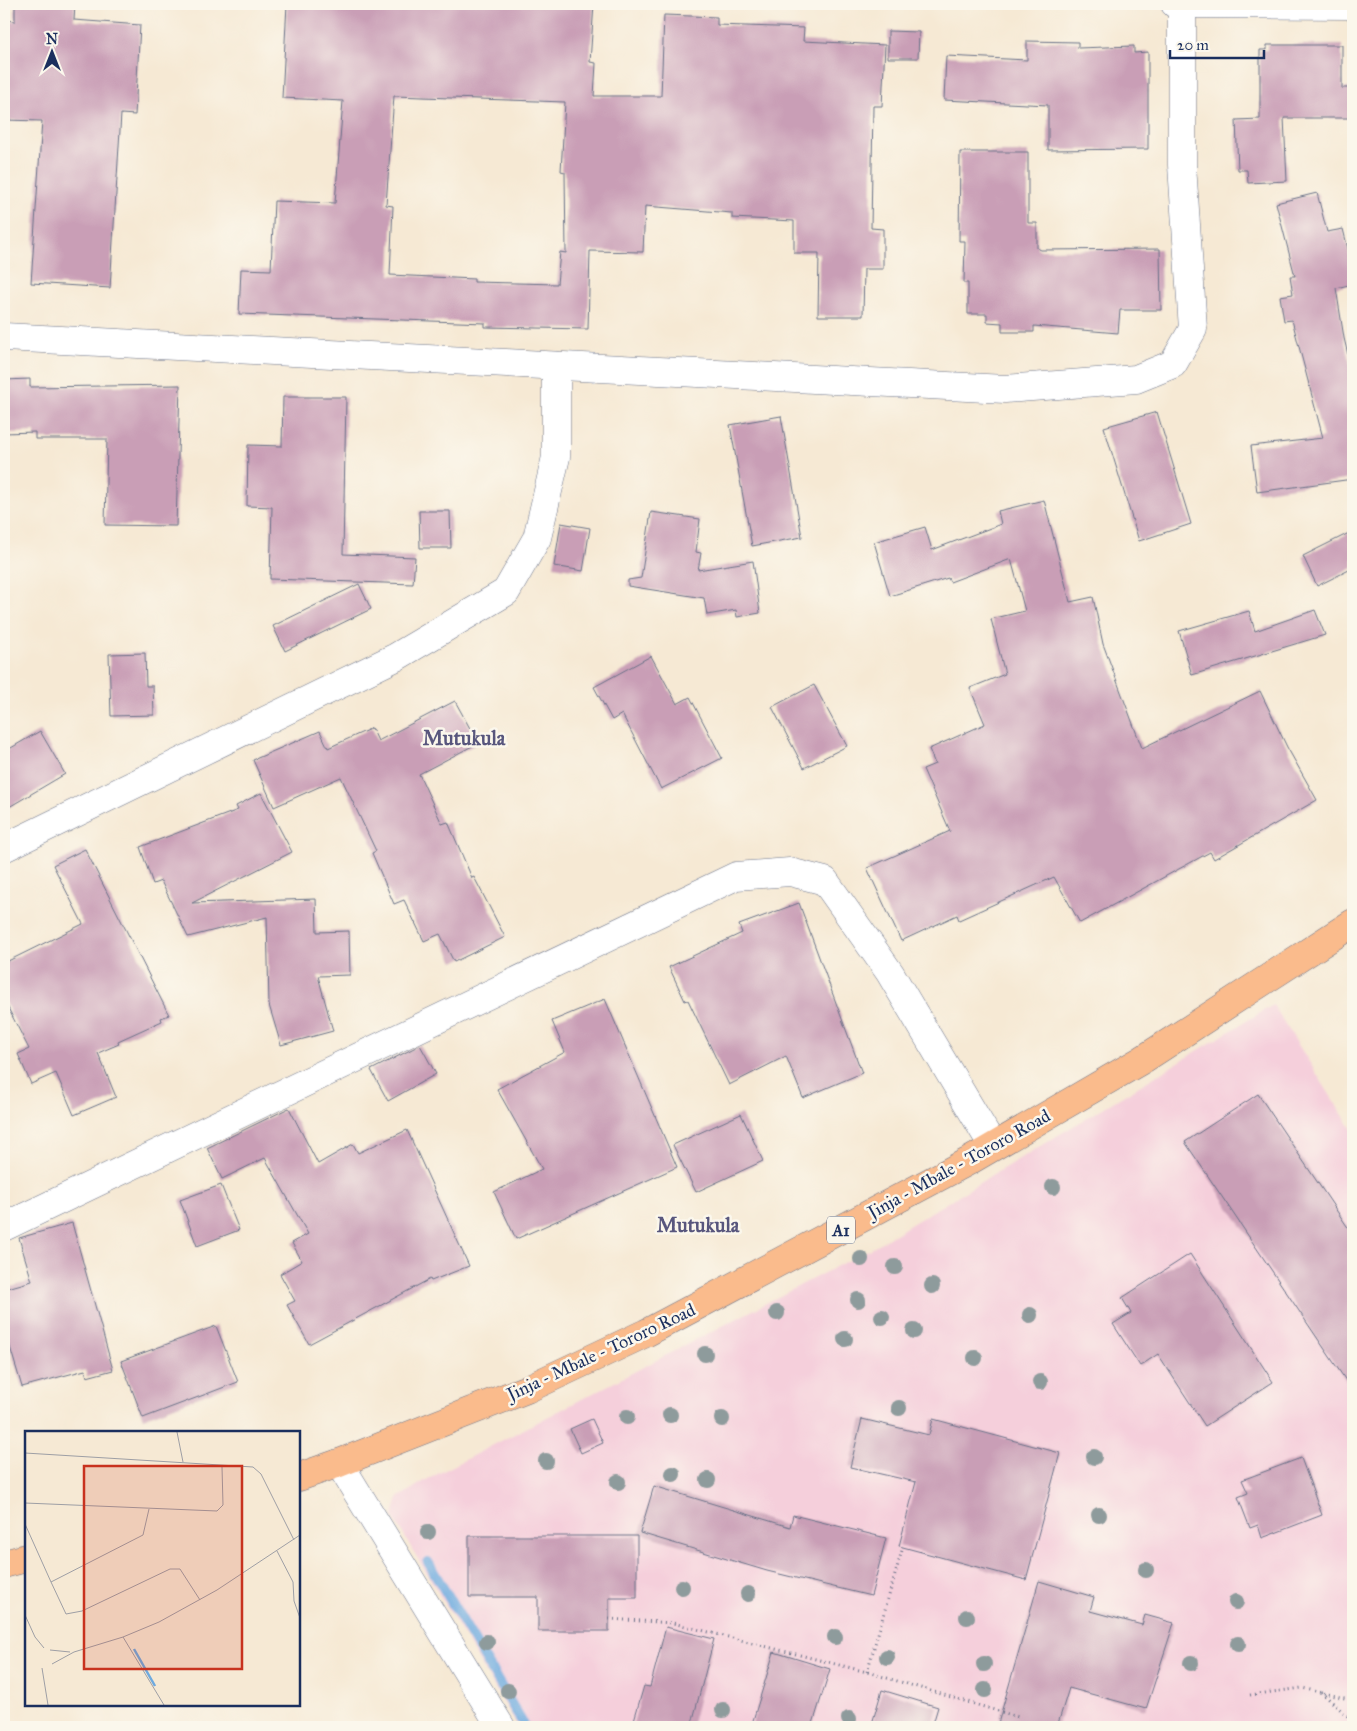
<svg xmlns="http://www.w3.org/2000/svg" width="1357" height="1731" font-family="'IM FELL Great Primer',serif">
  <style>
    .built { fill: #f5cfdb }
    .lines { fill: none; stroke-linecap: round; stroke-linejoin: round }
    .stream { stroke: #6eaadf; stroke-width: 10 }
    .building { fill: #c99eb6; fill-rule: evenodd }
    .minor-casing { stroke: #687087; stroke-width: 29 }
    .primary-casing { stroke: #687087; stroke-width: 29 }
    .path { stroke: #687087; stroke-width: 3; stroke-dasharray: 1 4; stroke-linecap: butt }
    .minor { stroke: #fff; stroke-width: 28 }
    .primary { stroke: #fabb8c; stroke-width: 28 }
    .tree { fill: #8e9b9c }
    .labels { text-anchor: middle; stroke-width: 5; stroke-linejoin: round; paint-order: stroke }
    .shield { fill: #fbf7ec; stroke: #5e6b89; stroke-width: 1 }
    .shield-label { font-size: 16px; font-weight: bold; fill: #1b2f5e }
    .street-label { font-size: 18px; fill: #1b2f5e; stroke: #fbf7ec }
    .quarter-label { font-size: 20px; font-weight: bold; fill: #58567d; stroke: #fbf7ec }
    .inset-river { fill: none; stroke: #6eaadf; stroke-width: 2.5 }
    .inset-road { fill: none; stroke: #9e9fa5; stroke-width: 1 }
    .view { fill: #c8321e; fill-opacity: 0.15; stroke: #c8321e; stroke-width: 2.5 }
    .inset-edge { fill: none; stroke: #1b2f5e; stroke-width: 2.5 }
  </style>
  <rect width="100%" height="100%" fill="#fbf7ec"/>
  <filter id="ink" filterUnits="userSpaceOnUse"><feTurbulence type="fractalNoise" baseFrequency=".02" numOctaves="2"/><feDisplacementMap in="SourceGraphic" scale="10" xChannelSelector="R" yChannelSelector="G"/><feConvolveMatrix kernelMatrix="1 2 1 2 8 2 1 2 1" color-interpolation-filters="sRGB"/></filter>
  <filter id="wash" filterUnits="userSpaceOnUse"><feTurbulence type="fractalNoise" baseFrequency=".0096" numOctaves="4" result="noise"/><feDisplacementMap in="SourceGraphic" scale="20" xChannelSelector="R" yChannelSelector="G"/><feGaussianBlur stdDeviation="1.12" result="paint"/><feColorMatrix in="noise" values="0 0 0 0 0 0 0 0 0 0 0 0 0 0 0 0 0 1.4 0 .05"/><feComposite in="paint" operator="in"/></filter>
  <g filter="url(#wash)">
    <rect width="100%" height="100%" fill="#f6e9d4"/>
    <polygon class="built" points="1273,1005 1353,1131 1353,1727 518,1727 393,1517 398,1498 426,1480 872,1248"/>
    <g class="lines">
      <polyline class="stream" points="428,1562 525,1727"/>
    </g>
    <g id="blocks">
      <g class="building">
        <polygon points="15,4 75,4 74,20 140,25 135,115 121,114 110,288 31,283 42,121 4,120 4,20 15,21"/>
        <path d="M287,4h307l-4,58 6,1 -2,33h67l3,-81 53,2v8l87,3 -1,13 82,4 -3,61h-9l-2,122 12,1v40h-19l-1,47h-45l1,-63h-25v-32l-62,-3v-5l-87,-7 -2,46 -53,-1 -2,78 -103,-2v-4l-246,-9 2,-45 30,1 3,-69 61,2 8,-102 -61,-3zM394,96l171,6 -4,69 4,1 1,81 -6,-1 -3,32 -83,-2v-3l-84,-4 3,-69 -7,-1z"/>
        <polygon points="888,31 919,32 918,58 888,58"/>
        <polygon points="1027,41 1078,42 1078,48 1134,46 1134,53 1148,52 1148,149 1048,150 1048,105 944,100 946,56 1027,60"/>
        <polygon points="1267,45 1342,45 1342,88 1353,88 1353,118 1284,118 1287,181 1248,183 1247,170 1238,170 1236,120 1260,119 1260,50 1267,50"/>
        <polygon points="960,152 1028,152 1028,223 1037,223 1037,248 1041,250 1160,249 1161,310 1120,310 1118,333 1034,326 1034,332 1002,332 1002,323 987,322 987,314 968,314 968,283 964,283 965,241 959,241"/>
        <polygon points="1317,193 1327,232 1343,229 1353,269 1353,284 1336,288 1344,338 1353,376 1353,479 1257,492 1251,446 1323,438 1292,320 1284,321 1280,296 1293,294 1290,276 1295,276 1276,203"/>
        <polygon points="30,379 30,387 180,385 176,526 105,525 107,439 35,439 35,432 4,433 4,380"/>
        <polygon points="283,397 346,397 343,554 415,557 413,584 270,579 272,507 247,506 248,445 282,446"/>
        <polygon points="1157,412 1191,524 1139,541 1104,427"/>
        <polygon points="781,416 802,537 752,546 730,425"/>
        <polygon points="1044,500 1070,602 1093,597 1103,644 1142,748 1260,691 1287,747 1317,800 1214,859 1210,852 1080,923 1054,877 959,920 957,915 901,941 867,868 950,831 923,769 935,764 929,749 985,724 970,688 1005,674 991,619 1025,611 1011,559 950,582 948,578 890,596 874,542 925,527 932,550 1001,524 998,511"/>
        <polygon points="419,511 450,511 451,548 420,548"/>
        <polygon points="651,512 700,519 696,552 701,553 698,570 753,561 760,613 737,617 736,610 707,615 704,598 628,586 628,580 641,578"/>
        <polygon points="561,523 590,528 583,571 554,566"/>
        <polygon points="1353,531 1353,568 1317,586 1303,556"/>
        <polygon points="359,584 371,609 285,651 273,626"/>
        <polygon points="1315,610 1325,635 1192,675 1179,631 1249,611 1255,631"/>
        <polygon points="145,653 146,686 153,686 154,715 111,716 109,654"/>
        <polygon points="651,656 677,704 690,697 722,758 661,789 622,714 612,720 594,687"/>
        <polygon points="814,685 847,746 804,768 772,707"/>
        <polygon points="455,701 478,743 419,774 442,824 448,822 472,878 474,877 505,937 454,962 440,934 424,941 404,900 394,904 372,853 376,851 341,777 274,807 253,760 320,731 328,748 372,728 378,741"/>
        <polygon points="40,731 65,774 4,810 4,752"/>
        <polygon points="261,793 292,852 192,903 316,899 317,932 349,931 350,975 318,976 333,1031 281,1045 269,1005 267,917 188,937 161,881 153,884 140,847 238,810 236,806"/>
        <polygon points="85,849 169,1015 161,1018 162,1021 118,1041 119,1044 98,1053 116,1097 74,1115 56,1073 31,1084 18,1054 29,1049 4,1000 4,963 83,924 53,865"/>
        <polygon points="799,903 862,1073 803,1098 786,1056 729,1085 688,1000 685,1001 669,967 742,933 739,925"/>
        <polygon points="605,999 677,1167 516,1239 494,1192 542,1169 497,1089 565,1052 552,1021"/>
        <polygon points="420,1045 436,1074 388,1101 371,1070"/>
        <polygon points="1258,1094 1353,1235 1353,1391 1185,1142"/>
        <polygon points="289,1108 318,1164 353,1144 358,1153 407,1130 469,1266 431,1281 430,1279 309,1344 287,1305 295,1301 280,1274 302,1261 292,1243 308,1234 265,1158 222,1179 207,1148"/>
        <polygon points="741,1114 763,1161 696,1192 673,1145"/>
        <polygon points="221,1185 239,1230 197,1246 180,1200"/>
        <polygon points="72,1223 113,1370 87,1377 85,1370 22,1387 4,1327 4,1289 32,1281 19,1238"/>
        <polygon points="1190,1254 1273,1382 1205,1426 1158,1354 1140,1366 1113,1324 1131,1313 1122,1298"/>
        <polygon points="216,1326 238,1382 143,1418 121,1361"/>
        <polygon points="592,1419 603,1443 581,1453 570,1429"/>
        <polygon points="862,1419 929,1435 933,1419 1060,1453 1026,1580 899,1546 916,1482 850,1467"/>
        <polygon points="1301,1458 1322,1515 1262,1538 1258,1525 1250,1528 1238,1497 1248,1493 1242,1480"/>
        <polygon points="654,1486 790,1527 793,1515 886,1538 871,1596 767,1571 640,1533"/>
        <polygon points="469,1536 637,1536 637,1598 609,1598 609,1631 538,1631 538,1597 469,1597"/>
        <polygon points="1039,1581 1094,1597 1090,1611 1142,1625 1145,1615 1174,1623 1146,1709 1069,1688 1057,1727 997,1727"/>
        <polygon points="666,1627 714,1639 691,1727 632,1727 644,1686 650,1687"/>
        <polygon points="774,1652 830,1669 812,1727 751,1727"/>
        <polygon points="882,1690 938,1707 932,1727 871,1727"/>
      </g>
    </g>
  </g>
  <g filter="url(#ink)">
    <use href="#blocks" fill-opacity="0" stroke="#687087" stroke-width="1"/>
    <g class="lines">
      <g class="minor-casing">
        <g id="minor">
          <polyline points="1175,4 1353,5"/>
          <polyline points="4,337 1005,389 1136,379 1173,364 1193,329 1182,165 1182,5"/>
          <polyline points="4,848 396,657 506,592 537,538 556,457 556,366"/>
          <polyline points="4,1227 736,876 790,872 825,881 890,973 993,1146"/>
          <polyline points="339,1463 501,1727"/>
        </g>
      </g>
      <g class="primary-casing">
        <g id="primary">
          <polyline points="299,1477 339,1463 527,1389 646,1333 969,1161 1142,1060 1353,923"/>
          <polyline points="4,1564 26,1558"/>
        </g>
      </g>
      <g class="path">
        <polyline points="609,1619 673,1623 867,1672 1018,1717"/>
        <polyline points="867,1672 903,1547"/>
        <polyline points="1321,1692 1353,1721"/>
        <polyline points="1250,1695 1302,1688 1353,1700"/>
      </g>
      <use href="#minor" class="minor"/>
      <use href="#primary" class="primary"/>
    </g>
    <g class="tree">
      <circle cx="1053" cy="1187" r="8"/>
      <circle cx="861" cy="1259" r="8"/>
      <circle cx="895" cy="1267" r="8"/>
      <circle cx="932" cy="1286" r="8"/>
      <circle cx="858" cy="1300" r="8"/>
      <circle cx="777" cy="1313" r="8"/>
      <circle cx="1030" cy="1315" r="8"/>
      <circle cx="882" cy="1317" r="8"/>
      <circle cx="914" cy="1331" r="8"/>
      <circle cx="845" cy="1339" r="8"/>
      <circle cx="705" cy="1354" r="8"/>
      <circle cx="975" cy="1358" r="8"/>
      <circle cx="1040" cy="1382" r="8"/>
      <circle cx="899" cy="1408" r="8"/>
      <circle cx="670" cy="1415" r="8"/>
      <circle cx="627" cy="1417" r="8"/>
      <circle cx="722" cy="1419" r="8"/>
      <circle cx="1094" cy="1457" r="8"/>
      <circle cx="546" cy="1461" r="8"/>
      <circle cx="673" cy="1474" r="8"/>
      <circle cx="708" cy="1480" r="8"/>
      <circle cx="618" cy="1482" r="8"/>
      <circle cx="1099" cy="1515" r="8"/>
      <circle cx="428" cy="1532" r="8"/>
      <circle cx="1146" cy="1570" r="8"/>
      <circle cx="682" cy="1587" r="8"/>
      <circle cx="748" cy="1594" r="8"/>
      <circle cx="1236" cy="1602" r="8"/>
      <circle cx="967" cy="1617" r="8"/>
      <circle cx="835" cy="1637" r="8"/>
      <circle cx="487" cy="1642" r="8"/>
      <circle cx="1238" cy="1644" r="8"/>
      <circle cx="887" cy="1657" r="8"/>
      <circle cx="1191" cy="1663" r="8"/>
      <circle cx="984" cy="1664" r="8"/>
      <circle cx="985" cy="1690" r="8"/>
      <circle cx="508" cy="1691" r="8"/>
      <circle cx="723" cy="1710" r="8"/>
      <circle cx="849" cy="1719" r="8"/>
    </g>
  </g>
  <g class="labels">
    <rect class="shield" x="827" y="1216.5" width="28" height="27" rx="4"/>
    <g class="shield-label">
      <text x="841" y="1236">A1</text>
    </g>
    <g class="street-label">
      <text transform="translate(959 1164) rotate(-29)" y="6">Jinja - Mbale - Tororo Road</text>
      <text transform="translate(601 1352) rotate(-25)" y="6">Jinja - Mbale - Tororo Road</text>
    </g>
    <g class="quarter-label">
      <text x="464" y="745">Mutukula</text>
      <text x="698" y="1232">Mutukula</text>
    </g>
  </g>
  <g transform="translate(25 1431)">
    <rect width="275" height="275" fill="#f6e9d4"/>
    <path class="inset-river" d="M109,218l21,37"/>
    <path class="inset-road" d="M152,1l6,30M0,22l228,14 8,7 33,66M0,72l192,8 6,-6 -1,-38M0,93l26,58 92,-47 6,-26M252,120l16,31 1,19 6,17M26,151l15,32 16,-3 88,-42h10l20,31M0,184l10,22 9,11M98,206l41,68M25,219l20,2M27,233l22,-12 49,-15 36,-15 58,-32 83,-55M17,237l6,37"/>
    <path class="view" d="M59,35h158v203h-158z"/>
    <rect width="275" height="275" class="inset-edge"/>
  </g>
  <rect width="1357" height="1731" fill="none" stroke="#fbf7ec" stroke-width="20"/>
  <g transform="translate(52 52)" stroke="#fbf7ec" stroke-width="4" paint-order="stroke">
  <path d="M0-4L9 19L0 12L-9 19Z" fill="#1b2f5e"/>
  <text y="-8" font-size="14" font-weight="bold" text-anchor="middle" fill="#1b2f5e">N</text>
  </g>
  <path d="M1170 50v8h94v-8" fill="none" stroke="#1b2f5e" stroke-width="2.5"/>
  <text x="1177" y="50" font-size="15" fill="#1b2f5e" stroke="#fbf7ec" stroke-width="4" paint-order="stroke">20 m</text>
</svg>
